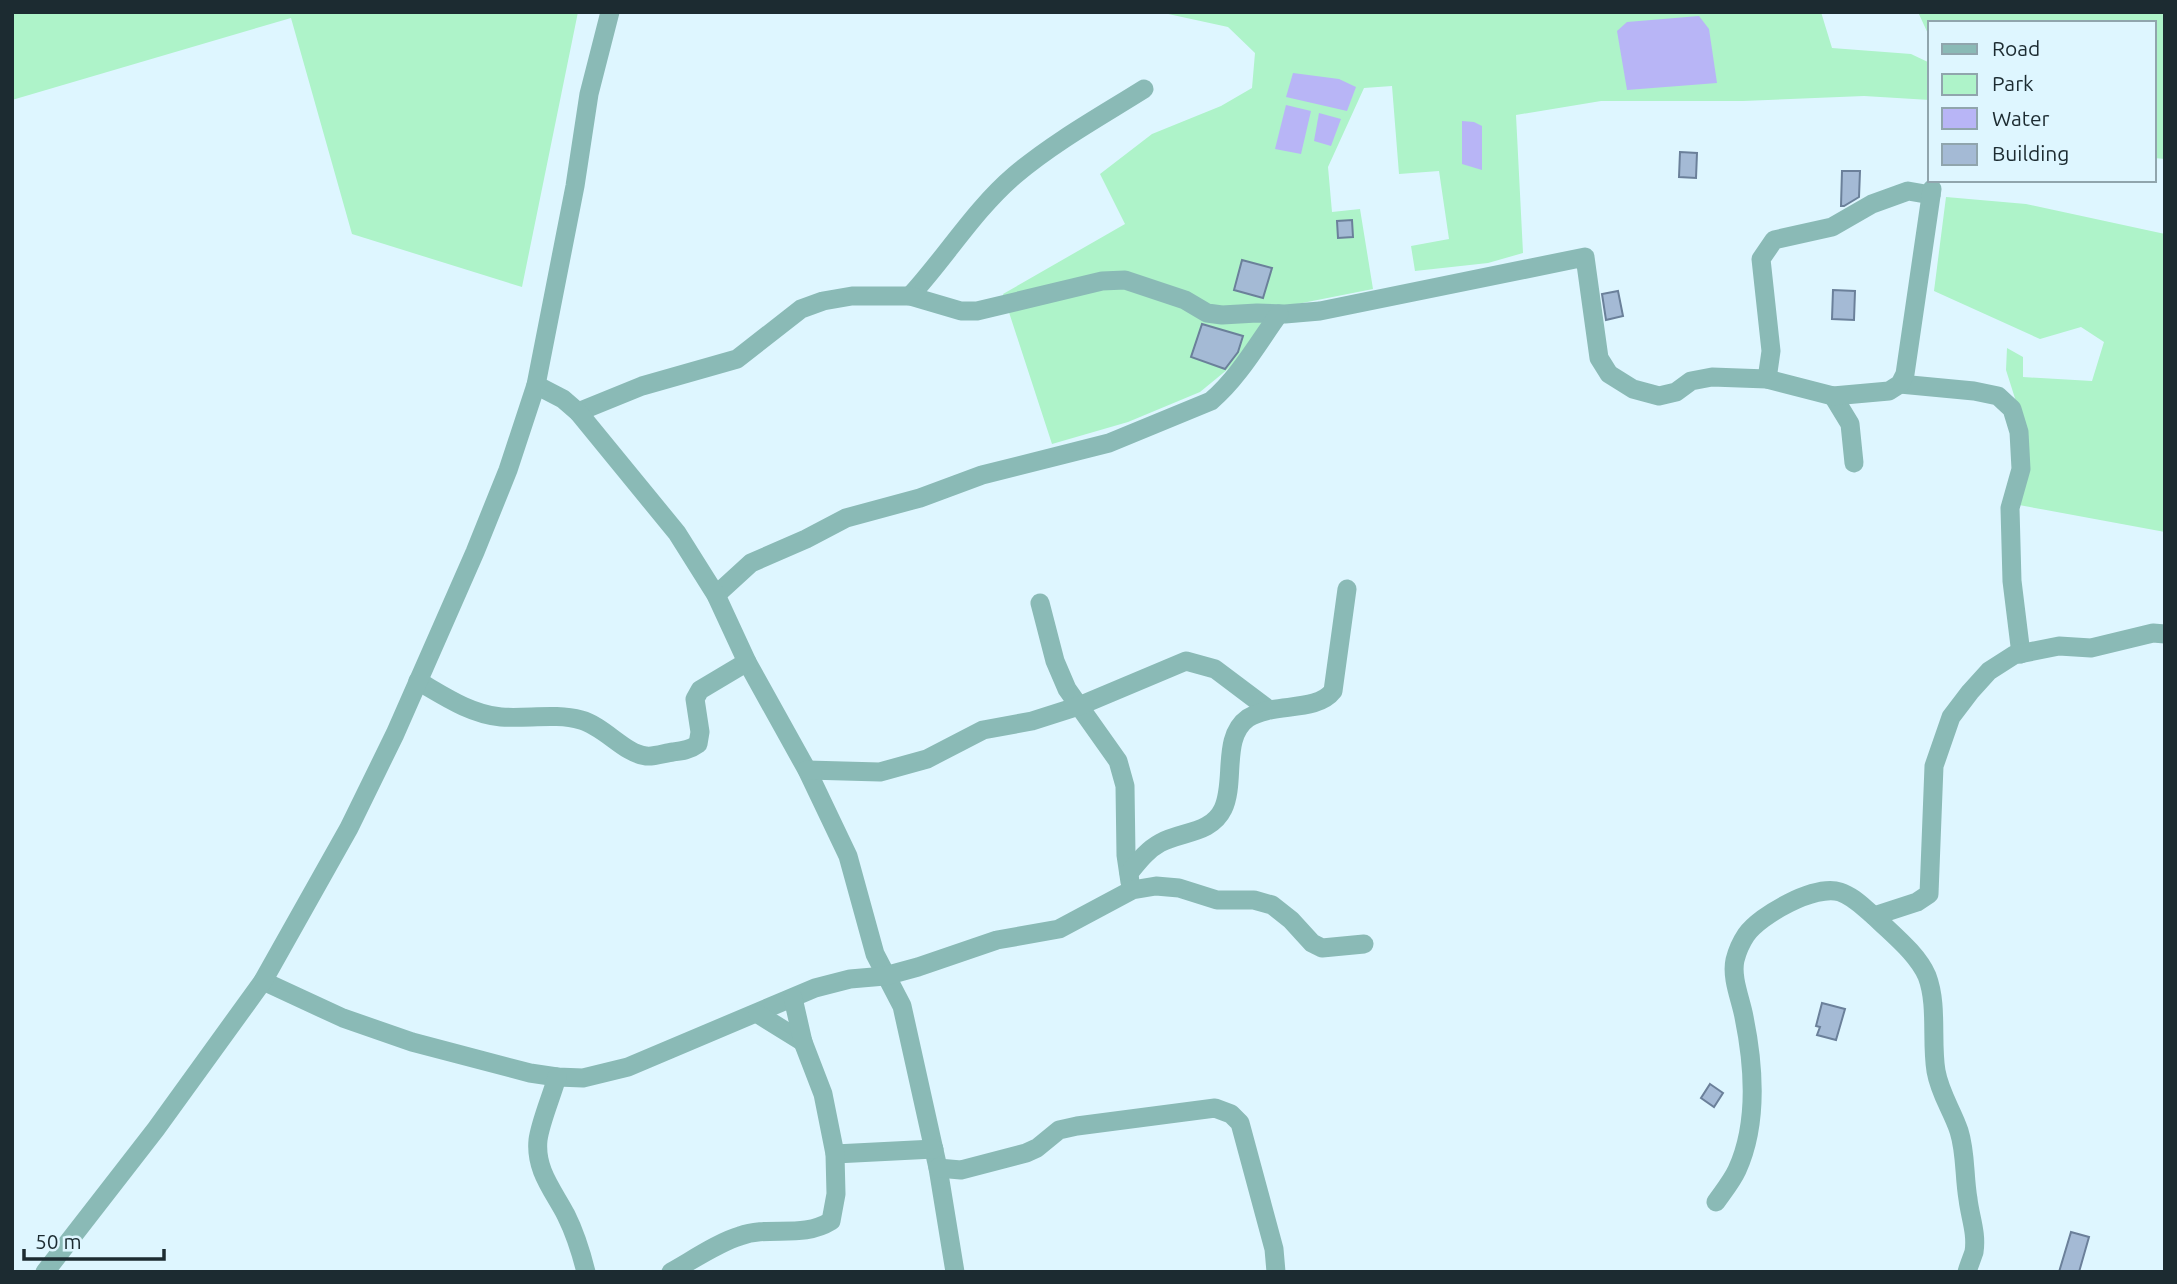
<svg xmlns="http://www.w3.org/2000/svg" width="2177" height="1284" font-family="Ubuntu,sans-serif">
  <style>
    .green { fill: #aef3c9 }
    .water { fill: #b8b5f6 }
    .building { fill: #a4bad5; stroke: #6b809a; stroke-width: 2 }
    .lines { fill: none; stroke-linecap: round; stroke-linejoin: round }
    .minor { stroke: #8abab6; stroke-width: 19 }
  </style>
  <rect width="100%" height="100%" fill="#def6ff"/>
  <g class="green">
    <polygon points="12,12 578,12 522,287 352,234 291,18 12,100"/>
    <polygon points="1159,12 1821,12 1832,48 1911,54 1930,63 1930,100 1864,96 1743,101 1601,101 1516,115 1523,253 1488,263 1415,271 1411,246 1449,239 1439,171 1399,174 1392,86 1364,88 1328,167 1332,212 1360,209 1373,289 1287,306 1239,360 1200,392 1128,422 1052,444 1003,294 1125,224 1100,174 1152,134 1221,106 1252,88 1255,53 1228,27"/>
    <polygon points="1918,12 2165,12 2165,159 2154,158 2154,23 1930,23 1930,38"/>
    <polygon points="1946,197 2026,204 2165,234 2165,532 2019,505 2026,433 2006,370 2007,348 2023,357 2023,377 2092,381 2104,342 2081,327 2040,339 1934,291"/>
  </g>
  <g class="water">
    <polygon points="1699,16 1709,29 1717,83 1627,90 1617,31 1627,22"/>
    <polygon points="1293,73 1339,79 1356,87 1347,111 1286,97"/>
    <polygon points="1286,105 1311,111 1301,154 1275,149"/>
    <polygon points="1319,113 1341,119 1331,146 1314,141"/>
    <polygon points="1462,121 1474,122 1482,126 1482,170 1462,164"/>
  </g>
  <g class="building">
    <polygon points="1680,152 1697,153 1696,178 1679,177"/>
    <polygon points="1842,171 1860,171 1859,197 1844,206 1841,206"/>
    <polygon points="1352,220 1353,237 1338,238 1337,221"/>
    <polygon points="1242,260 1272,268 1263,298 1234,290"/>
    <polygon points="1833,290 1855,291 1854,320 1832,319"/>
    <polygon points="1618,291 1623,316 1606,320 1602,294"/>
    <polygon points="1202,324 1243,336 1238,352 1225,369 1191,357"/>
    <polygon points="1822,1003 1845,1009 1836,1040 1817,1035 1820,1027 1816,1026"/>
    <polygon points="1710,1084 1723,1093 1714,1107 1701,1098"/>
    <polygon points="2071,1232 2089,1237 2079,1272 2059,1272"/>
  </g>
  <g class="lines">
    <g class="minor">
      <path d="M910,296c36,-39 64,-86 105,-121 39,-33 86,-59 129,-86"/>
      <polyline points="1767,379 1771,351 1761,259 1774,240 1832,227 1872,204 1908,191 1931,195"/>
      <polyline points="1900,384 1974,391 1998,396 2012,409 2019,432 2021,469 2010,508 2012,581 2021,654"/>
      <polyline points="1833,396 1850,424 1854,463"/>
      <polyline points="578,412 642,386 737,359 801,309 823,301 852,296 910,296 961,311 977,311 1102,281 1125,280 1185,300 1207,313 1222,315 1257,313 1285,314 1320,311 1585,257 1599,358 1609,374 1633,389 1659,396 1676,392 1691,381 1712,377 1767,379 1833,396 1889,391 1900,384 1905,374 1932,189"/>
      <path d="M716,595l35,-32 55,-24 40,-21 74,-20 62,-23 127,-32 102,-42c28,-24 47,-58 68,-87"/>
      <polyline points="1040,603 1055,661 1067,689 1118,761 1125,786 1126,855 1130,882"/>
      <polyline points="747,662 807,770 848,856 875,954 902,1006 938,1168 955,1272"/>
      <path d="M418,681c26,15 52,33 83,36 26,2 55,-4 80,3 23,6 44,34 65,36 8,1 19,-3 27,-4 8,-1 17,-2 25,-8l2,-12 -5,-33 5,-9 47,-28 -31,-67 -39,-62 -99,-121 -15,-13 -27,-14"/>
      <polyline points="807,770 880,772 927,759 983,730 1032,721 1079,706 1186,661 1215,669 1268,709"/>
      <path d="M1129,873c9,-11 18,-23 31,-30 22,-12 51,-9 63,-34 13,-27 -2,-72 25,-91 25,-16 68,-5 85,-27l14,-102"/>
      <polyline points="263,981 343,1018 412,1042 530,1073 557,1077 583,1078 628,1067 815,988 850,979 885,976 918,967 997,940 1059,929 1132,890 1156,886 1179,888 1217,900 1254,900 1272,905 1291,920 1312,943 1322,948 1364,944"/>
      <polyline points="758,1014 803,1042"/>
      <path d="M557,1077c-5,18 -17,46 -19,63 -3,30 15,50 28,75 9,18 15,37 20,57"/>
      <polyline points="835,1154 934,1149"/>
      <polyline points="938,1168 961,1170 1026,1153 1037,1148 1059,1130 1077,1126 1215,1108 1231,1114 1240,1123 1274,1249 1276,1272"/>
      <path d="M1716,1202c7,-10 16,-21 21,-32 21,-46 17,-104 7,-153 -3,-17 -13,-39 -9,-57 2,-8 7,-19 11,-25 14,-20 69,-51 94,-43 13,4 24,16 34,24"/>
      <polyline points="45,1272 156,1129 263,981 349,828 395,734 475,552 508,470 536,385 575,186 589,94 610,12"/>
      <path d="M671,1272c20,-11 48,-30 69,-36 30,-11 62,3 91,-15l5,-27 -1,-40 -12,-60 -20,-52 -10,-44"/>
      <path d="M1967,1272c2,-7 5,-14 7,-20 3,-19 -4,-35 -6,-53 -4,-23 -2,-46 -9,-68 -7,-21 -19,-37 -23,-60 -5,-30 2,-66 -9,-95 -10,-23 -35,-42 -53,-60l43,-14 12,-8 5,-128 17,-49 19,-25 19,-21 25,-16 45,-9 32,2 62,-15 12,1"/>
    </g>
  </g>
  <rect width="2177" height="1284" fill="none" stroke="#1c2b31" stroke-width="28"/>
  <rect x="1928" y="21" width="228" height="161" fill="#def6ff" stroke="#90a5ad" stroke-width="2"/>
  <rect x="1942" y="44" width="35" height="10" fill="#8abab6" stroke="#90a5ad" stroke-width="2"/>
  <text x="1992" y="56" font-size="21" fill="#1c2b31">Road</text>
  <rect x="1942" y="74" width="35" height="21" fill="#aef3c9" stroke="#90a5ad" stroke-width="2"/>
  <text x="1992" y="91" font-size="21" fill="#1c2b31">Park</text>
  <rect x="1942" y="108" width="35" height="21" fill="#b8b5f6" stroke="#90a5ad" stroke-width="2"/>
  <text x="1992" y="126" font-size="21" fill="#1c2b31">Water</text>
  <rect x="1942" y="144" width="35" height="21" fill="#a4bad5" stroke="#90a5ad" stroke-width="2"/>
  <text x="1992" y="161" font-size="21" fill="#1c2b31">Building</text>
  <path d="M24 1249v10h140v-10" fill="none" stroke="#1c2b31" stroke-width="3.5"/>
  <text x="35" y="1249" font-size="21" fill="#1c2b31" stroke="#def6ff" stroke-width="5" paint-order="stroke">50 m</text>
</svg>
